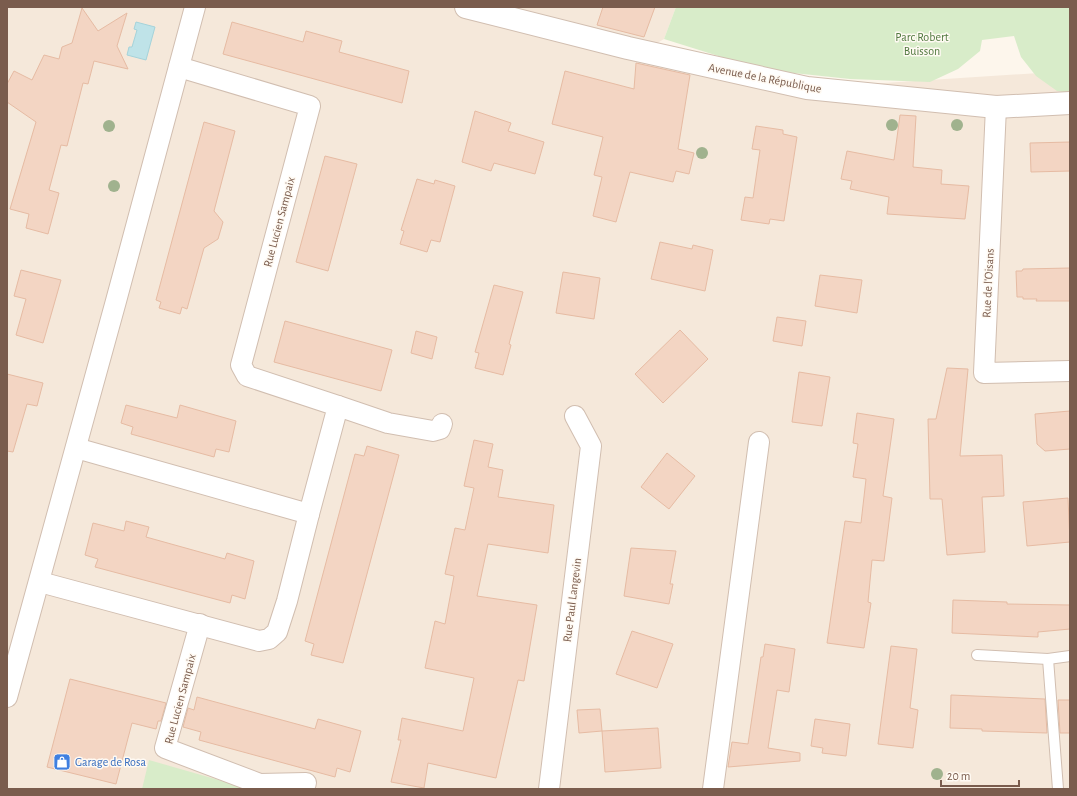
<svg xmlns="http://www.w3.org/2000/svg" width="1077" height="796" font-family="'Alegreya Sans',sans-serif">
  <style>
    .residential { fill: #f5e8da }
    .green { fill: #d8ecc9 }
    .water { fill: #bfe3e8; stroke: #a5d3da }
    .building { fill: #f3d5c3; stroke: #e6bba3 }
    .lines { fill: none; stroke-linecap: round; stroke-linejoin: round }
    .service-casing { stroke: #d1beb0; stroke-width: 12 }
    .minor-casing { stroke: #d1beb0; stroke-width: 22 }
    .tertiary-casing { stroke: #d1beb0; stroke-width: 24 }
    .service { stroke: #fff; stroke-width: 10 }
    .minor { stroke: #fff; stroke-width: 20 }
    .tertiary { stroke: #fff; stroke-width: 22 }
    .tree { fill: #a0b28e }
    .labels { text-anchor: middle; stroke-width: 3; stroke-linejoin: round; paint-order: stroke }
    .park-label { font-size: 12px; fill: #537a41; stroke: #fffaf3 }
    .street-label { font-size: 12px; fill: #7a5c4d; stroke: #fffaf3 }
    .shop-label { font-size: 12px; fill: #366cbe; stroke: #fffaf3; text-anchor: start }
  </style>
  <rect width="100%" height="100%" fill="#fdf6ec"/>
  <polygon class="residential" points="7,7 676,7 664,39 644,51 807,88 1070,71 1070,789 7,789"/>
  <g class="green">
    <polygon points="676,7 1070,7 1070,93 1057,91 1036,76 1021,57 1014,36 982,40 980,51 958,69 930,82 850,79 784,72 728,59 664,39"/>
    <polygon points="149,760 250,789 142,789"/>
  </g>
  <polygon class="water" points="136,22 155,27 146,60 127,55 129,47 132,47 137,30 134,29"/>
  <g class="building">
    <polygon points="603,7 655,7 644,37 597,25"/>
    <polygon points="82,8 98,31 127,13 117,46 128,69 94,61 88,84 83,83 67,146 61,145 49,190 59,193 48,234 26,228 29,214 10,209 36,122 7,102 7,84 14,71 32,80 44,55 59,59 62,47 72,43"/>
    <polygon points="232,22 303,42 306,31 342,41 339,52 409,71 402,103 223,54"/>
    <polygon points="636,63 690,75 678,149 694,153 689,174 676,171 673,182 630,172 616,222 593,216 602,177 594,175 603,137 552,124 565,71 634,89"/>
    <polygon points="475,111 511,123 508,131 544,142 535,174 494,163 491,171 462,162"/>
    <polygon points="900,115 916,116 913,167 942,170 941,184 969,186 965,219 887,214 889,197 850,189 852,181 841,179 847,151 894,160"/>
    <polygon points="204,122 235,131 214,211 223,222 218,239 204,248 187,309 182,307 180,314 159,308 161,302 156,300"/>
    <polygon points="756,126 783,130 783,134 797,137 784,221 770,219 769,224 741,220 745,197 753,198 760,150 752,149"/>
    <polygon points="1070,142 1070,171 1031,172 1030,143"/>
    <polygon points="325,156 357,164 328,271 296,262"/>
    <polygon points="417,179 434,184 435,180 455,186 440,242 431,240 427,252 400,244 404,231 401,230"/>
    <polygon points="660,242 692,249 693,245 713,250 705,291 651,279"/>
    <polygon points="1070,268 1070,301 1036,301 1037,299 1023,299 1023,297 1017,297 1016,271 1022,271 1023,269"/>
    <polygon points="21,270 61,280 43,343 16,335 26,299 14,296"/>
    <polygon points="563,272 600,278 594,319 556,313"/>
    <polygon points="820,275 862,280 857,313 815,306"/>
    <polygon points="494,285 523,292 509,344 511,345 503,375 475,368 479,353 475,352"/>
    <polygon points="777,317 806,321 802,346 773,341"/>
    <polygon points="285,321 392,350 381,391 274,362"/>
    <polygon points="680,330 708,359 663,403 635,374"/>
    <polygon points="416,331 437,337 432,359 411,353"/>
    <polygon points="947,368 968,369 960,456 1002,455 1004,496 982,497 985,552 947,555 942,499 930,499 928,419 936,419"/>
    <polygon points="799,372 830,377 822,426 792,422"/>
    <polygon points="7,374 43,383 37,406 27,404 13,452 7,451"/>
    <polygon points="126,405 177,418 180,405 236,421 229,452 216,449 214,457 131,434 133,427 121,423"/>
    <polygon points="1070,411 1070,449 1045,451 1037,444 1035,414"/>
    <polygon points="857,413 894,419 883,496 892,498 884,561 872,560 868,602 871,603 864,648 827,643 845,521 861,523 866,479 853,477 858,444 853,443"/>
    <polygon points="474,440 493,444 488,467 503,470 498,497 554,505 548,553 488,544 477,596 537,605 524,681 518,680 496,778 428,763 424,788 391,782 401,740 398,740 402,718 463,731 474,678 425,668 435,621 445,624 454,576 445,574 455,528 465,530 474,488 464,486"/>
    <polygon points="367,446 399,455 343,663 311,655 314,644 305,641 355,454 364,456"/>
    <polygon points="667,453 695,476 669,509 641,487"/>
    <polygon points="1068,498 1070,542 1027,546 1023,502"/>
    <polygon points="126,521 149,527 146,537 225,559 227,553 254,561 245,599 232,595 230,603 95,567 98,559 85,555 93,523 124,531"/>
    <polygon points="631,548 676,551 670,584 673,584 669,604 624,596"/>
    <polygon points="953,600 1007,602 1007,604 1070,605 1070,629 1038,632 1038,637 952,633"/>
    <polygon points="632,631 673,644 657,688 616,674"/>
    <polygon points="765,644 795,649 789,692 777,690 768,748 800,753 800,761 728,767 732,742 748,744 761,657 763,657"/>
    <polygon points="891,646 917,649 910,708 918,710 913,748 878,744"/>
    <polygon points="70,679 166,703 161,721 158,721 156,729 132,723 116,784 47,767"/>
    <polygon points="951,695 1045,699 1047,733 982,731 982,729 950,728"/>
    <polygon points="197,697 315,729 318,719 361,731 350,772 337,768 335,777 199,740 201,732 183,727 188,708 194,710"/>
    <polygon points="1058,700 1070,700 1070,733 1060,733"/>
    <polygon points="600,709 602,731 579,733 577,710"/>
    <polygon points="815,719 850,724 846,756 822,753 823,748 811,746"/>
    <polygon points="658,728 661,768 605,772 602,731"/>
  </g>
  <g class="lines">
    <g class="service-casing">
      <g id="service">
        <polyline points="977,655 1048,659 1070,656"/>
        <polyline points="1048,659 1058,789"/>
      </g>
    </g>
    <g class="minor-casing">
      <g id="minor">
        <polyline points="996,107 984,373 1070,371"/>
        <polyline points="338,406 388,423 433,431 440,429 442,424"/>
        <polyline points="76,448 309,514 338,406 247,376 241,365 310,106 179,67"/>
        <polyline points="40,582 259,641 269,639 277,632 287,601 309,514"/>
        <polyline points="200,624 165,748 260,784 306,783"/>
        <polyline points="7,697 116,301 195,7"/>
        <polyline points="549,789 591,446 575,416"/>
        <polyline points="713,789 759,442"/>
      </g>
    </g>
    <g class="tertiary-casing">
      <polyline id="tertiary" points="466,7 628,48 807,88 996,107 1070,103"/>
    </g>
    <use href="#service" class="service"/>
    <use href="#minor" class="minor"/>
    <use href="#tertiary" class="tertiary"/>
  </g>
  <g class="tree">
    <circle cx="892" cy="125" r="6"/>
    <circle cx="957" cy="125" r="6"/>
    <circle cx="109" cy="126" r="6"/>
    <circle cx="702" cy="153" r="6"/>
    <circle cx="114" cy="186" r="6"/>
    <circle cx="937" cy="774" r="6"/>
  </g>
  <defs>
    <g id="shop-square" transform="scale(0.9)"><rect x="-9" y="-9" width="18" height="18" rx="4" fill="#3f7fe0" stroke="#fffaf3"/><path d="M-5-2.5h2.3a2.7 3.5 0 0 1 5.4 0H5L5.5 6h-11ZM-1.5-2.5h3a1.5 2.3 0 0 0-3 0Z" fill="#fff"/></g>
  </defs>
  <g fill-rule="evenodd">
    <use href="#shop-square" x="62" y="762"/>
  </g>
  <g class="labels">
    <g class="park-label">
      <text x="922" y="41">Parc Robert<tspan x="922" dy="14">Buisson</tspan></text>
    </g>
    <g class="street-label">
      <text transform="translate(765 78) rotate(11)" y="4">Avenue de la République</text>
      <text transform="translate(279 222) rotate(-75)" y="4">Rue Lucien Sampaix</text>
      <text transform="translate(988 283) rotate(-87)" y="4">Rue de l'Oisans</text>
      <text transform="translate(572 600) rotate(-83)" y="4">Rue Paul Langevin</text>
      <text transform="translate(180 699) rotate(-75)" y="4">Rue Lucien Sampaix</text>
    </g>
    <g class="shop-label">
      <text x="75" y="766">Garage de Rosa</text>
    </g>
  </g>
  <rect width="1077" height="796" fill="none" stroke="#7a5c4d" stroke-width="16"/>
  <path d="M941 780v6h78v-6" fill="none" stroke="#7a5c4d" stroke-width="2"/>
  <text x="947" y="780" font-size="12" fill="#7a5c4d" stroke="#fffaf3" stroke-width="3" paint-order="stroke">20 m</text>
</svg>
